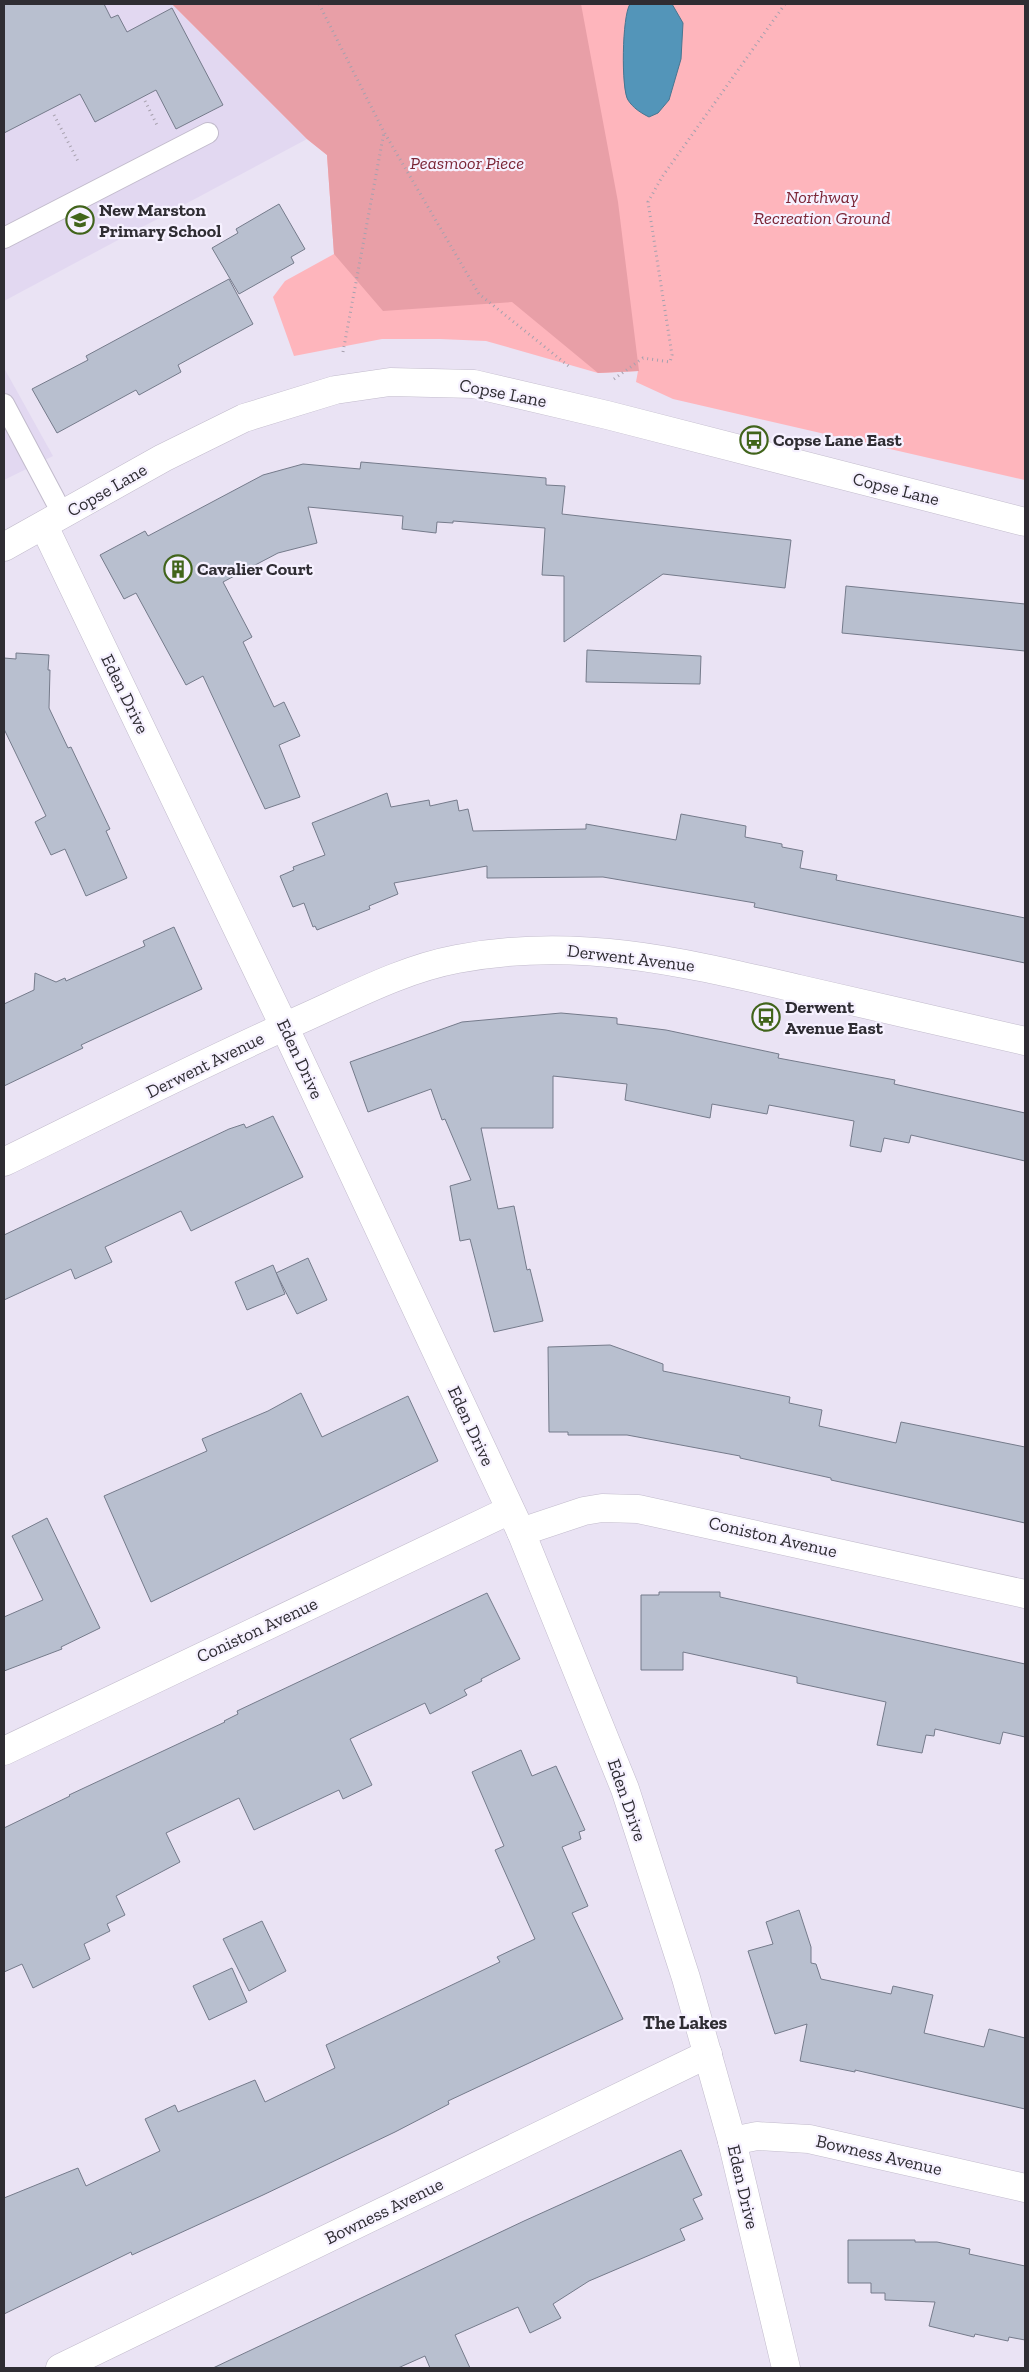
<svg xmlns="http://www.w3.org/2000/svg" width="1029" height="2372" font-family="'Zilla Slab',serif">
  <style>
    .built { fill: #e2d8f1 }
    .green { fill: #feb5bc }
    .forest { fill: #e89fa7 }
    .water { fill: #5395b9; stroke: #487691 }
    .building { fill: #b8bfcf; stroke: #757b8b }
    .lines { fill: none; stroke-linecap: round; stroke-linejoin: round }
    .lane-casing { stroke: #c2bbcc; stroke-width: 22 }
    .street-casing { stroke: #c2bbcc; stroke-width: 29 }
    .path { stroke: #a7a1ae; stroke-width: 3; stroke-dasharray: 1 4; stroke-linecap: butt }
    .lane { stroke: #fff; stroke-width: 20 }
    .street { stroke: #fff; stroke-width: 28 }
    .labels { text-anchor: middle; stroke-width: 4.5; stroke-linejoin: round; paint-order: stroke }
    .park-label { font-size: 18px; font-style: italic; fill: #7b2637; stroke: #f6f1ff }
    .poi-label { font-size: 18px; font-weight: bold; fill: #2f2d33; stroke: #f6f1ff; text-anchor: start }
    .street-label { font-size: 18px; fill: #2f2d33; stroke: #f6f1ff }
    .neighbourhood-label { font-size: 19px; font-weight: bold; fill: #2f2d33; stroke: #f6f1ff }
  </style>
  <rect width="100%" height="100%" fill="#eae3f4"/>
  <g class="built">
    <polygon points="4,4 172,4 307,139 4,301"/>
    <polygon points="4,368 53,456 4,480"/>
  </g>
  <polygon class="green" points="172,4 1025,4 1025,480 673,399 636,382 638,371 598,373 486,341 440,339 382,339 294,356 273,297 285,281 334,254 327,155 307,139"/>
  <polygon class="forest" points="172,4 581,4 618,202 639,371 598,373 512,302 383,311 334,254 327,155 307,139"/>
  <path class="water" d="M630,4h42l11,19 -2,36 -12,41 -11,13 -9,4c-8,-4 -16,-9 -21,-17 -7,-11 -6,-84 2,-96z"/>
  <g class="building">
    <polygon points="4,4 104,4 111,18 118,15 127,32 172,8 223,105 176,129 156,90 95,122 80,94 4,133"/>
    <polygon points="279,204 305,249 291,257 294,263 239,294 212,248 238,233 236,229"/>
    <polygon points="229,279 253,324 178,365 181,372 139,395 136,390 57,433 32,389 88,360 86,356"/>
    <polygon points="361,462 546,478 546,485 565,486 562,514 791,540 785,588 663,574 564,642 564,576 542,575 545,528 453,521 453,523 437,522 436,533 402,529 403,516 308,507 317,543 278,553 223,582 252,637 243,642 274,707 284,702 300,736 279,745 300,797 265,809 203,676 186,685 136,593 124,599 100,555 145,531 148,536 263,475 303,464 360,469"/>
    <polygon points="846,586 1025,604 1025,651 842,633"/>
    <polygon points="587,650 701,656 700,684 586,682"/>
    <polygon points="16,653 49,655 48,670 50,670 49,708 68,748 71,747 110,829 106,831 127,878 86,896 65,849 51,855 35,822 46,816 4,729 4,658 16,659"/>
    <polygon points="387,793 391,807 429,800 430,806 457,800 459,811 468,809 473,831 586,829 586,824 676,840 681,814 746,826 745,837 782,844 782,847 803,851 800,868 837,875 836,880 1025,918 1025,963 754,907 755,903 603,877 487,878 487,866 394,883 398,894 369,906 370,909 317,930 315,926 313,927 304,903 293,907 280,876 294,870 293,867 325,855 312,823"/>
    <polygon points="174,927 202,989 81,1045 83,1048 4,1086 4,1004 34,990 35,973 56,982 65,978 66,981 145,946 143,941"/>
    <polygon points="561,1013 617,1018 617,1024 666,1030 779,1054 778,1058 895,1080 894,1084 1025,1113 1025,1161 911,1135 909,1143 884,1138 881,1152 850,1146 854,1121 769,1105 767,1114 712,1104 710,1118 625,1100 627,1084 553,1076 553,1128 481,1128 498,1209 514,1206 527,1270 530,1269 543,1321 494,1332 470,1239 460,1241 450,1186 471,1180 445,1119 442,1120 431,1089 368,1112 350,1062 462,1022"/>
    <polygon points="273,1116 303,1177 191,1231 181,1211 105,1247 112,1262 75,1279 71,1269 4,1300 4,1235 229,1129 244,1124 246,1128"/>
    <polygon points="308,1258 327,1300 297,1314 276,1273"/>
    <polygon points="273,1265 285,1294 247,1310 235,1282"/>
    <polygon points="610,1345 663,1364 663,1371 790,1397 789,1403 822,1410 819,1426 896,1443 901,1422 1025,1447 1025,1523 831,1480 831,1478 740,1458 740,1456 627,1435 568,1435 568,1432 549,1432 548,1347"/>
    <polygon points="301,1393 322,1437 408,1396 438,1461 151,1602 104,1496 207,1451 202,1439 268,1411"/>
    <polygon points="47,1518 100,1628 61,1647 62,1649 4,1671 4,1617 43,1600 12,1536"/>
    <polygon points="659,1592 720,1592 720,1597 1025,1664 1025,1737 1003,1732 1000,1744 935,1729 934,1736 926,1735 922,1753 877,1745 886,1702 797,1683 797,1677 683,1652 683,1670 641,1670 641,1595 659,1595"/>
    <polygon points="487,1593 520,1659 481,1679 482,1681 464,1690 467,1695 430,1714 425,1703 350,1739 372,1785 343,1799 339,1790 254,1830 239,1798 166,1833 180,1862 116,1896 125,1915 107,1924 110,1931 84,1944 90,1959 33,1988 22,1964 4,1972 4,1828 70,1796 69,1795 225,1722 224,1721 238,1714 237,1711"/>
    <polygon points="521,1750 532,1776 556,1766 585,1830 579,1832 581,1839 562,1847 588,1906 572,1913 623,2019 448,2101 449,2104 395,2132 263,2195 132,2255 131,2252 4,2314 4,2198 78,2168 86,2186 160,2151 145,2119 175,2105 178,2112 255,2080 265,2102 335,2068 326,2045 500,1962 497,1957 535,1939 495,1850 504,1846 472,1772"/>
    <polygon points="799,1910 811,1947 811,1963 816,1964 821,1979 891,1994 893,1986 933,1995 924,2033 984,2047 989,2029 1025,2038 1025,2109 855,2070 855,2072 800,2061 807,2024 775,2034 748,1951 773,1944 766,1922"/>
    <polygon points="262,1921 286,1971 249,1991 223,1939"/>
    <polygon points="232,1968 247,2002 209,2020 193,1986"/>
    <polygon points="681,2150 702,2195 693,2199 703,2219 680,2229 685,2240 589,2281 553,2304 561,2318 530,2333 518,2307 455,2335 470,2368 430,2368 425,2356 398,2368 213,2368 524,2221"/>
    <polygon points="848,2240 915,2240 915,2242 937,2242 970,2249 969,2254 1025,2266 1025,2340 1009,2337 1008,2341 975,2334 974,2337 929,2326 935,2302 885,2300 885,2293 871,2293 871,2283 848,2283"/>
  </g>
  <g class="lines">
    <g class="lane-casing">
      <g id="lane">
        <polyline points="4,238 208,133"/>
        <polyline points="4,404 63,515"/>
      </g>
    </g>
    <g class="street-casing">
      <g id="street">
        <polyline points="44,526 284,1026 521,1532 625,1789 686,1978 732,2141 786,2368"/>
        <polyline points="4,547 163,458 244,418 335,390 390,382 474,384 607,415 1025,522"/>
        <path d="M4,1162c100,-49 200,-100 302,-145 49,-22 98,-48 151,-58 120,-23 226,3 342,30 75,17 151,35 226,52"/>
        <polyline points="521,1532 584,1511 602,1508 638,1509 1025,1594"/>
        <polyline points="4,1751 510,1510"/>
        <polyline points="732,2141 757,2136 809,2139 1025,2188"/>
        <polyline points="60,2368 708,2054"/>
      </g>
    </g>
    <g class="path">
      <polyline points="319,4 384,132 479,294 571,368"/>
      <polyline points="145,101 157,125"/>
      <polyline points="54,115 79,163"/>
      <polyline points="343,352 384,132"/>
      <polyline points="614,379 643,358 670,362 672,355 648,202 662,177 785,4"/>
    </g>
    <use href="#lane" class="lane"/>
    <use href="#street" class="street"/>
  </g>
  <defs>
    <g id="school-ring" transform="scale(1.4375)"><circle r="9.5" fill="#f6f1ff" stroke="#41641b" stroke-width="1.5"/><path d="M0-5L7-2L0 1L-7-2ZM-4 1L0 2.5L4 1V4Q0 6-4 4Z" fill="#41641b"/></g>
    <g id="bus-ring" transform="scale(1.4375)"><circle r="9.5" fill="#f6f1ff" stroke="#41641b" stroke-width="1.5"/><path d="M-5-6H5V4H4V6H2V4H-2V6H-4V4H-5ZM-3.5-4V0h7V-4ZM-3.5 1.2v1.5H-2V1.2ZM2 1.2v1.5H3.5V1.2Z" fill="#41641b"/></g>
    <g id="building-ring" transform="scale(1.4375)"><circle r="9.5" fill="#f6f1ff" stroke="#41641b" stroke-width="1.5"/><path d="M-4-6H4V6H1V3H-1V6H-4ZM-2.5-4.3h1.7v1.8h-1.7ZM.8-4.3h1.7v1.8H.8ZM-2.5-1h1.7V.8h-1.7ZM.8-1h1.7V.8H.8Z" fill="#41641b"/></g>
  </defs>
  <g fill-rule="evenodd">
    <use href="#school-ring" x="80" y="220"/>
    <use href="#bus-ring" x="754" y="440"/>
    <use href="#building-ring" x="178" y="569"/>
    <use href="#bus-ring" x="766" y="1017"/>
  </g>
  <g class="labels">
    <g class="park-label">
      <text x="467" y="169">Peasmoor Piece</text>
      <text x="822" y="203">Northway<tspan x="822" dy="21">Recreation Ground</tspan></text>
    </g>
    <g class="poi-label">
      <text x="99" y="216">New Marston<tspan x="99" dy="21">Primary School</tspan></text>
      <text x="773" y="446">Copse Lane East</text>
      <text x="197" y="575">Cavalier Court</text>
      <text x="785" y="1013">Derwent<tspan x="785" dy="21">Avenue East</tspan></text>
    </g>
    <g class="street-label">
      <text transform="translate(503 393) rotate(11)" y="6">Copse Lane</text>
      <text transform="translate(896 489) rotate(14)" y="6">Copse Lane</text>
      <text transform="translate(107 490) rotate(-30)" y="6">Copse Lane</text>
      <text transform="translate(125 694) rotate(64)" y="6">Eden Drive</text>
      <text transform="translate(631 958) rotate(7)" y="6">Derwent Avenue</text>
      <text transform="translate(300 1059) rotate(65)" y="6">Eden Drive</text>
      <text transform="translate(205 1065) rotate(-26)" y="6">Derwent Avenue</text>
      <text transform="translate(471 1426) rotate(65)" y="6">Eden Drive</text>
      <text transform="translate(773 1537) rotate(13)" y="6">Coniston Avenue</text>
      <text transform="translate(257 1630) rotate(-25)" y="6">Coniston Avenue</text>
      <text transform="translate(627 1800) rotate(71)" y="6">Eden Drive</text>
      <text transform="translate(879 2155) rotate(13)" y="6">Bowness Avenue</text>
      <text transform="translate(743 2187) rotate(77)" y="6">Eden Drive</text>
      <text transform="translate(384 2211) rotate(-26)" y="6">Bowness Avenue</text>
    </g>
    <g class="neighbourhood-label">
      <text x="685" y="2029">The Lakes</text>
    </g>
  </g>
  <rect width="1029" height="2372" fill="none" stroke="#2f2d33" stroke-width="10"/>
</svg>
